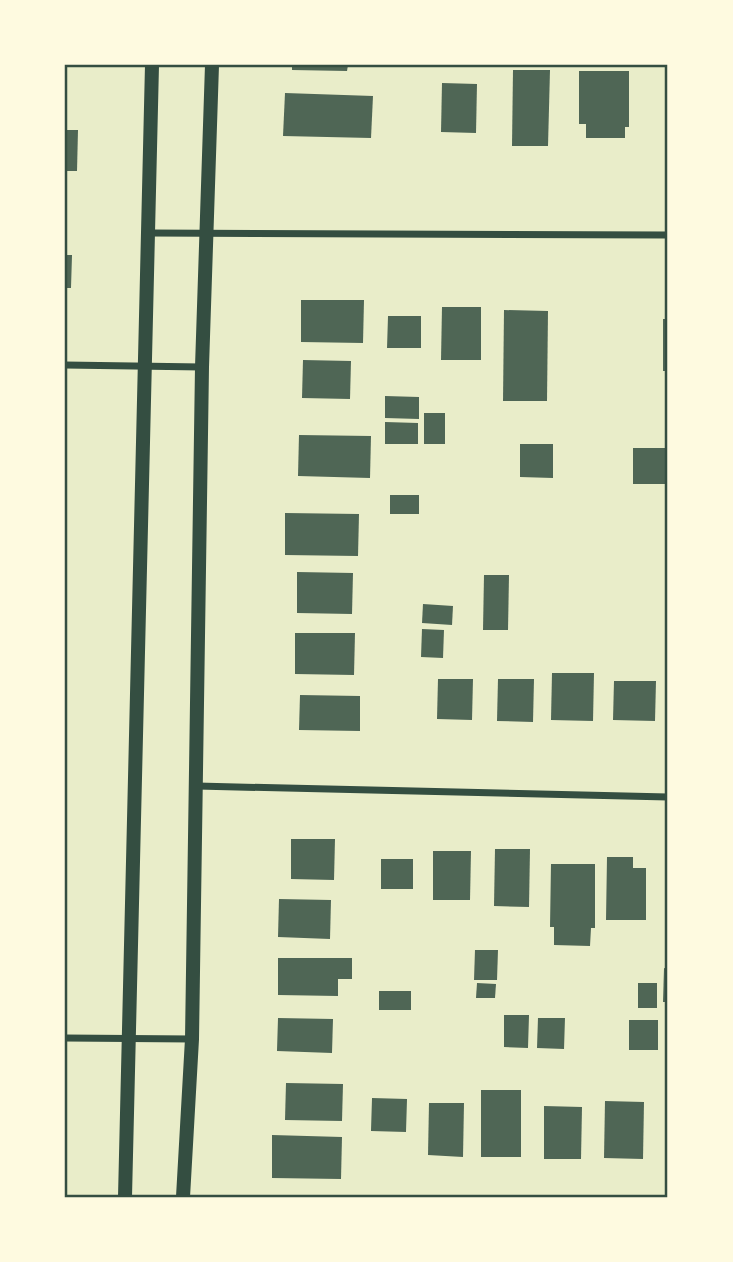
<svg xmlns="http://www.w3.org/2000/svg" width="733" height="1262" font-family="Commissioner,sans-serif">
  <style>
    .building { fill: #4f6655 }
    .lines { fill: none; stroke-linecap: round; stroke-linejoin: round }
    .minor { stroke: #344e41; stroke-width: 7 }
    .secondary { stroke: #344e41; stroke-width: 14 }
    .neatline { fill: none; stroke: #344e41; stroke-width: 2.5 }
  </style>
  <rect width="100%" height="100%" fill="#e9edc9"/>
  <g class="building">
    <polygon points="292,65 348,65 347,71 292,70"/>
    <polygon points="513,70 550,70 548,146 512,146"/>
    <polygon points="579,71 629,71 629,127 625,127 625,138 586,138 586,124 579,124"/>
    <polygon points="442,83 477,84 476,133 441,132"/>
    <polygon points="285,93 373,96 371,138 283,136"/>
    <polygon points="65,130 78,130 77,171 65,171"/>
    <polygon points="65,255 72,255 71,288 65,288"/>
    <polygon points="301,300 364,300 363,343 301,342"/>
    <polygon points="442,307 481,307 481,360 441,360"/>
    <polygon points="504,310 548,311 547,401 503,401"/>
    <polygon points="388,316 421,316 421,348 387,348"/>
    <rect x="663" y="319" width="5" height="52"/>
    <polygon points="303,360 351,361 350,399 302,398"/>
    <polygon points="385,396 419,397 419,419 385,418"/>
    <rect x="424" y="413" width="21" height="31"/>
    <polygon points="385,422 418,423 418,444 385,444"/>
    <polygon points="299,435 371,436 370,478 298,476"/>
    <polygon points="520,444 553,444 553,478 520,477"/>
    <rect x="633" y="448" width="35" height="36"/>
    <rect x="390" y="495" width="29" height="19"/>
    <polygon points="285,513 359,514 358,556 285,555"/>
    <polygon points="297,572 353,573 352,614 297,613"/>
    <polygon points="484,575 509,575 508,630 483,630"/>
    <polygon points="423,604 453,606 452,625 422,623"/>
    <polygon points="422,629 444,630 443,658 421,657"/>
    <polygon points="295,633 355,633 354,675 295,674"/>
    <polygon points="552,673 594,673 593,721 551,720"/>
    <polygon points="438,679 473,679 472,720 437,719"/>
    <polygon points="498,679 534,679 533,722 497,721"/>
    <polygon points="614,681 656,681 655,721 613,720"/>
    <polygon points="300,695 360,696 360,731 299,730"/>
    <polygon points="291,839 335,839 334,880 291,879"/>
    <polygon points="495,849 530,849 529,907 494,906"/>
    <polygon points="433,851 471,851 470,900 433,900"/>
    <polygon points="607,857 633,857 633,868 646,868 646,920 606,920"/>
    <rect x="381" y="859" width="32" height="30"/>
    <polygon points="551,864 595,864 595,928 591,928 590,946 554,945 554,927 550,927"/>
    <polygon points="279,899 331,900 330,939 278,937"/>
    <polygon points="475,950 498,950 497,980 474,980"/>
    <polygon points="278,958 352,958 352,979 338,979 338,996 278,995"/>
    <polygon points="664,968 668,969 668,1002 663,1002"/>
    <polygon points="477,983 496,984 495,998 476,998"/>
    <rect x="638" y="983" width="19" height="25"/>
    <rect x="379" y="991" width="32" height="19"/>
    <polygon points="504,1015 529,1015 528,1048 504,1047"/>
    <polygon points="278,1018 333,1019 332,1053 277,1051"/>
    <polygon points="538,1018 565,1018 564,1049 537,1048"/>
    <rect x="629" y="1020" width="29" height="30"/>
    <polygon points="286,1083 343,1084 342,1121 285,1120"/>
    <rect x="481" y="1090" width="40" height="67"/>
    <polygon points="372,1098 407,1099 406,1132 371,1131"/>
    <polygon points="605,1101 644,1102 643,1159 604,1158"/>
    <polygon points="429,1103 464,1103 463,1157 428,1155"/>
    <polygon points="544,1106 582,1107 581,1159 544,1159"/>
    <polygon points="272,1135 342,1137 341,1179 272,1178"/>
  </g>
  <g class="lines">
    <g class="minor">
      <polyline points="149,233 668,235"/>
      <polyline points="65,365 202,367"/>
      <polyline points="197,786 668,797"/>
      <polyline points="65,1038 192,1039"/>
    </g>
    <g class="secondary">
      <polyline points="125,1197 152,65"/>
      <polyline points="183,1197 192,1039 202,367 212,65"/>
    </g>
  </g>
  <rect width="733" height="1262" fill="none" stroke="#fefae0" stroke-width="133"/>
  <rect x="66" y="66" width="600" height="1130" class="neatline"/>
</svg>
